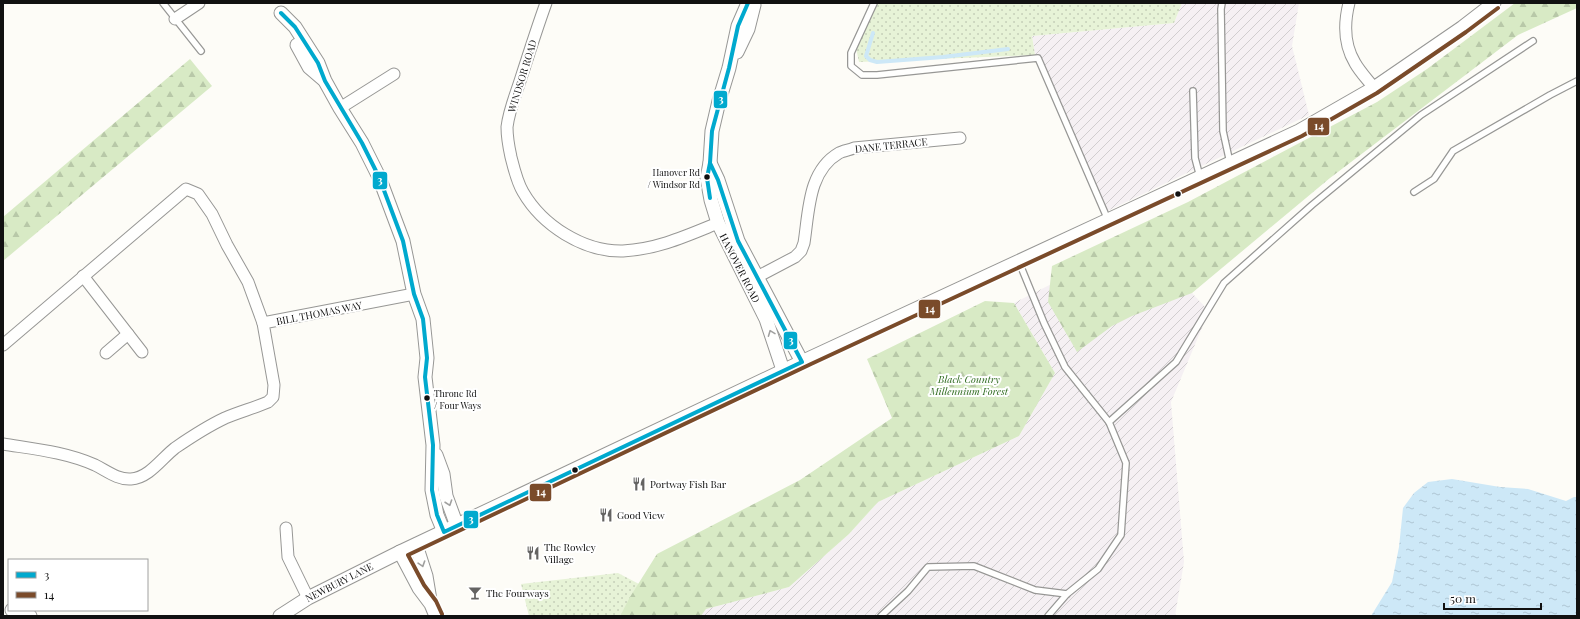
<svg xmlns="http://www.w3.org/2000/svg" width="1580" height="619" font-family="'Playfair Display',serif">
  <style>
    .industrial { fill: url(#industrial-furrows) }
    .grass { fill: url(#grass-dots) }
    .forest { fill: url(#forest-firs) }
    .water { fill: url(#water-ripples) }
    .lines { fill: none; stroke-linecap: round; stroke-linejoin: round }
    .stream { stroke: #cde8f7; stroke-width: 4 }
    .service-casing { stroke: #979795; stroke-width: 8 }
    .minor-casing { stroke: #979795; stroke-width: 13 }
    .tertiary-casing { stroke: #979795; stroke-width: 15 }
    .service { stroke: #fffffe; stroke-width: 5.5 }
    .minor { stroke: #fffffe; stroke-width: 11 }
    .tertiary { stroke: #fffffe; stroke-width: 13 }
    .bus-1-casing { stroke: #fff; stroke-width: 7 }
    .bus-2-casing { stroke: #fff; stroke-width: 7 }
    .bus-1 { stroke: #00a9ce; stroke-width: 4 }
    .bus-2 { stroke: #7a4b2a; stroke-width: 4 }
    .oneway { stroke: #a0a09f }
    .bus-dot { fill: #111; stroke: #fff; stroke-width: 1.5 }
    .labels { text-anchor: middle; stroke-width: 4; stroke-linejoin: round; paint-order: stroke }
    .bus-label { font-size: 9px; fill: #111; stroke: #fff; text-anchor: end }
    .street-label { font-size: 10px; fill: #111; stroke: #fff }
    .park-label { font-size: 10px; font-style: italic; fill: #2f6b1f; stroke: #fff }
    .poi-label { font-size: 10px; fill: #111; stroke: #fff; text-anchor: start }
    .line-badge { stroke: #fff; stroke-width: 1.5 }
    .badge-label { font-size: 11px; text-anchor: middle; font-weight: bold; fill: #fff }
  </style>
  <defs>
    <pattern id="industrial-furrows" width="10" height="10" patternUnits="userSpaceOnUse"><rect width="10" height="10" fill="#f5f0f3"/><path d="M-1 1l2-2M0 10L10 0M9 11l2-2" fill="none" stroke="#d1cdcf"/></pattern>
    <pattern id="grass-dots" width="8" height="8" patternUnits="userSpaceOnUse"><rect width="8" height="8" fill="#e7f3d7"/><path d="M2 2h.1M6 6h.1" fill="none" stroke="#c5cfb8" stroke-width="1.8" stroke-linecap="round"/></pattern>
    <pattern id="forest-firs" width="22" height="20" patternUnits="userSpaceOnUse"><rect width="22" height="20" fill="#d8eac5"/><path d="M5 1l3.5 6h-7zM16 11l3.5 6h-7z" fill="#b8c8a8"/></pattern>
    <pattern id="water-ripples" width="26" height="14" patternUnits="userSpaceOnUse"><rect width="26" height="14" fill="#cde8f7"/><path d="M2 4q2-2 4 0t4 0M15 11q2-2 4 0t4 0" fill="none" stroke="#afc6d3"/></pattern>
  </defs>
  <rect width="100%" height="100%" fill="#fdfcf7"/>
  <g class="industrial">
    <polygon points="1182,3 1299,3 1292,46 1309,115 1103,213 1047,78 1035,55 1032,36 1174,23"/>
    <polygon points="1146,236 1192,293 1209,311 1171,402 1184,562 1175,616 701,616 706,609 789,587 849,534 878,502 1019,436 1055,373 1014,303"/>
  </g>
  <g class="grass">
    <polygon points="877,3 1182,3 1174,23 1032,36 1035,55 859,62 856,48"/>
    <polygon points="618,573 639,584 620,616 529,616 521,584"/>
  </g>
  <g class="forest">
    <polygon points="1515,3 1577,3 1577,8 1518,35 1330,178 1192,293 1132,316 1112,326 1077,352 1048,302 1052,266 1188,202 1377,102 1427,69"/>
    <polygon points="190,59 212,86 3,261 3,217"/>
    <polygon points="985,301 1014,303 1055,373 1019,436 878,502 849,534 789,587 706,609 701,616 620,616 630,597 657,554 800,480 892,418 867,359"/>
  </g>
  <polygon class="water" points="1452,479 1500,487 1528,489 1566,501 1574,497 1577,497 1577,616 1371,616 1392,582 1399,547 1403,508 1414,493 1428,482"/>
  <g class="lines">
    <polyline class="stream" points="873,33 866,56 870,60 877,62 943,57 1008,49"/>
    <g class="service-casing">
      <g id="service">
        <polyline points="163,3 201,51"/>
        <polyline points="874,3 851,53 851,66 862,75 877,75 1038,58 1108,220"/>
        <polyline points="1222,3 1221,9 1223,131 1230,163"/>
        <polyline points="1193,91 1195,158 1200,177"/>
        <polyline points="1414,192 1434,179 1453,151 1550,95 1577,81"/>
        <polyline points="1019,262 1044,323 1065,367 1109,422 1126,463 1121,535 1098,569 1067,594 1048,616"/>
        <polyline points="1109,422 1176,362 1224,283 1312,205 1421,115 1533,41"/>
        <polyline points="881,616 908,591 928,567 974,566 1035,590 1067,594"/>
      </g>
    </g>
    <g class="minor-casing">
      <g id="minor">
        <path d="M546,3c-9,25 -17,50 -25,75 -5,16 -12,32 -14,49 0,10 2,21 4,30 3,12 6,25 12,35 19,33 60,60 100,59 35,-2 63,-15 95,-28"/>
        <path d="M1349,3c-5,20 -5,42 6,60 5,9 13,17 19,25"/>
        <polyline points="175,19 199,3"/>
        <polyline points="340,108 394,74"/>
        <polyline points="83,276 142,352"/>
        <path d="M757,277l38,-20 6,-6 3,-8c5,-32 4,-72 35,-90 4,-2 10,-3 15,-5l106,-10"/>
        <polyline points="3,345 186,189 198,194 212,214 227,245 248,282 263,323"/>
        <polyline points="106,353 128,334"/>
        <path d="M3,444c31,5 63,8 92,21 12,6 23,15 36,14 18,-1 31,-21 44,-31 16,-11 33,-22 50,-30 14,-6 29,-10 43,-16l5,-5 1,-12 -11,-62 151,-29"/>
        <polyline points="286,528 288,557 308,598"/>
      </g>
    </g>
    <g class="tertiary-casing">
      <g id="tertiary">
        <polyline points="748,3 738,26 729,68 719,101 712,131 710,163 707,178 711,200 718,223 766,319 783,370"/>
        <polyline points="281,13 295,27 318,63 325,81 340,108 362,143 379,177 403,241 414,294 423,319 427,358 425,377 433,445 432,490 437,515 444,532"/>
        <polyline points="297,45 309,67 323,79"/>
        <polyline points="737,52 748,29 754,5"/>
        <polyline points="710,163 718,180 738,241 802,362"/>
        <polyline points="436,455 443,474 446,496 457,526"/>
        <polyline points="416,545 426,576 430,600"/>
        <polyline points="400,552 419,588 431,604 436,616"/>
        <polyline points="12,610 30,616"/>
        <polyline points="280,616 308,598 400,552 808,359 1108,220 1299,131 1374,88 1463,27 1494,3"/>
      </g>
    </g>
    <use href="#service" class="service"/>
    <use href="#minor" class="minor"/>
    <use href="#tertiary" class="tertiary"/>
    <g class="bus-1-casing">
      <g id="bus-1">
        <polyline points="281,13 295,27 318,63 325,81 362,143 379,177 403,241 414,294 423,319 427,358 425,377 433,445 432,490 437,515 444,532 802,362 738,241 718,180 710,163"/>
        <polyline points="710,198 707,178 710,163 712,131 729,68 738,26 748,3"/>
      </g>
    </g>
    <g class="bus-2-casing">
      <polyline id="bus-2" points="442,614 436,601 424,585 408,555 811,364 1302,136 1377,93 1466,32 1498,8"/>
    </g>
    <use href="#bus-1" class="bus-1"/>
    <use href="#bus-2" class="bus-2"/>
  </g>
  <defs><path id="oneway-chevron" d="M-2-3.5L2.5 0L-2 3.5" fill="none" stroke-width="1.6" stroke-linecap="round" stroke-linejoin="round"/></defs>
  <g class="oneway">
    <use href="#oneway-chevron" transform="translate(771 333) rotate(-111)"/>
    <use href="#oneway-chevron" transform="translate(449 503) rotate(71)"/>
    <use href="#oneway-chevron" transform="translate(422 564) rotate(72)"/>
  </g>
  <defs>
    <g id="restaurant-bare" transform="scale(1.08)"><path d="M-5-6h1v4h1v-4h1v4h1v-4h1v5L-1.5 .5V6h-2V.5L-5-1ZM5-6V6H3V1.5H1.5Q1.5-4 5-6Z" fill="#646362" stroke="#fff" stroke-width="2.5" paint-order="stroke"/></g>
    <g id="bar-bare" transform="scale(1.08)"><path d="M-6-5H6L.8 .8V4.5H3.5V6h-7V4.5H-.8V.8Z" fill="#646362" stroke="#fff" stroke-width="2.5" paint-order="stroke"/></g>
  </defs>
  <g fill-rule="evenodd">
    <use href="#restaurant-bare" x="639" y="484"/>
    <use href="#restaurant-bare" x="606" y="515"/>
    <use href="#restaurant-bare" x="533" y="553"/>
    <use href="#bar-bare" x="475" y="593"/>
  </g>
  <g class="bus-dot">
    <circle cx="707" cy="177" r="3.5"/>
    <circle cx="1178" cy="194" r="3.5"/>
    <circle cx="427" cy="398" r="3.5"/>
    <circle cx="575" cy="470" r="3.5"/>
  </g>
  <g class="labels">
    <g class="bus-label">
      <text x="700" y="176">Hanover Rd<tspan x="700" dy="12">/ Windsor Rd</tspan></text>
      <text x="434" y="397" text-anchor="start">Throne Rd<tspan x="434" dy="12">/ Four Ways</tspan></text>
    </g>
    <g class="street-label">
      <text transform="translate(522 76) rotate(-73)" y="4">WINDSOR ROAD</text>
      <text transform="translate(891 145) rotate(-6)" y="4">DANE TERRACE</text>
      <text transform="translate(740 268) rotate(63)" y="4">HANOVER ROAD</text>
      <text transform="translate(319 313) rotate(-11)" y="4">BILL THOMAS WAY</text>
      <text transform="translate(339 582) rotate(-27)" y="4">NEWBURY LANE</text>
    </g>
    <g class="park-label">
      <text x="969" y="383">Black Country<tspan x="969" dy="12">Millennium Forest</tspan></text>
    </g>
    <g class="poi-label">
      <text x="650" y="488">Portway Fish Bar</text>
      <text x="617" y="519">Good View</text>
      <text x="544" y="551">The Rowley<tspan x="544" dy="12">Village</tspan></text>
      <text x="486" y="597">The Fourways</text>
    </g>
  </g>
  <g class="line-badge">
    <rect x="713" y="90" width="15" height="19" rx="4" fill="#00a9ce"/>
    <rect x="1307" y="117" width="23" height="19" rx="4" fill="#7a4b2a"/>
    <rect x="372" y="171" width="16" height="19" rx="4" fill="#00a9ce"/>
    <rect x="918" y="299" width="23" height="20" rx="4" fill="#7a4b2a"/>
    <rect x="783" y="331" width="15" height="19" rx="4" fill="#00a9ce"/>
    <rect x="529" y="483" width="23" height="19" rx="4" fill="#7a4b2a"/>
    <rect x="463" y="510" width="16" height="19" rx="4" fill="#00a9ce"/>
  </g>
  <g class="badge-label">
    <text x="721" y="103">3</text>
    <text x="1319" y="130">14</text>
    <text x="380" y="184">3</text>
    <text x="930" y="313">14</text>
    <text x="791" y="344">3</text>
    <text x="541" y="496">14</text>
    <text x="471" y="523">3</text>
  </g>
  <rect width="1580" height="619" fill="none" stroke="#111111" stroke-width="8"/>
  <rect x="8" y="559" width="140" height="52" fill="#ffffff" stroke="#a0a0a0"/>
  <rect x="16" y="572" width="20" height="6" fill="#00a9ce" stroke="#a0a0a0"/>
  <text x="44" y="579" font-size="12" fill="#111111">3</text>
  <rect x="16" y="592" width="20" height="6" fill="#7a4b2a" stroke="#a0a0a0"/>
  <text x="44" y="599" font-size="12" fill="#111111">14</text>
  <path d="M1444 603v6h97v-6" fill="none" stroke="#111111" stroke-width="2"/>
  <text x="1450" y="603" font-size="12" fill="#111111" stroke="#ffffff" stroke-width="3" paint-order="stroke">50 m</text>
</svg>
